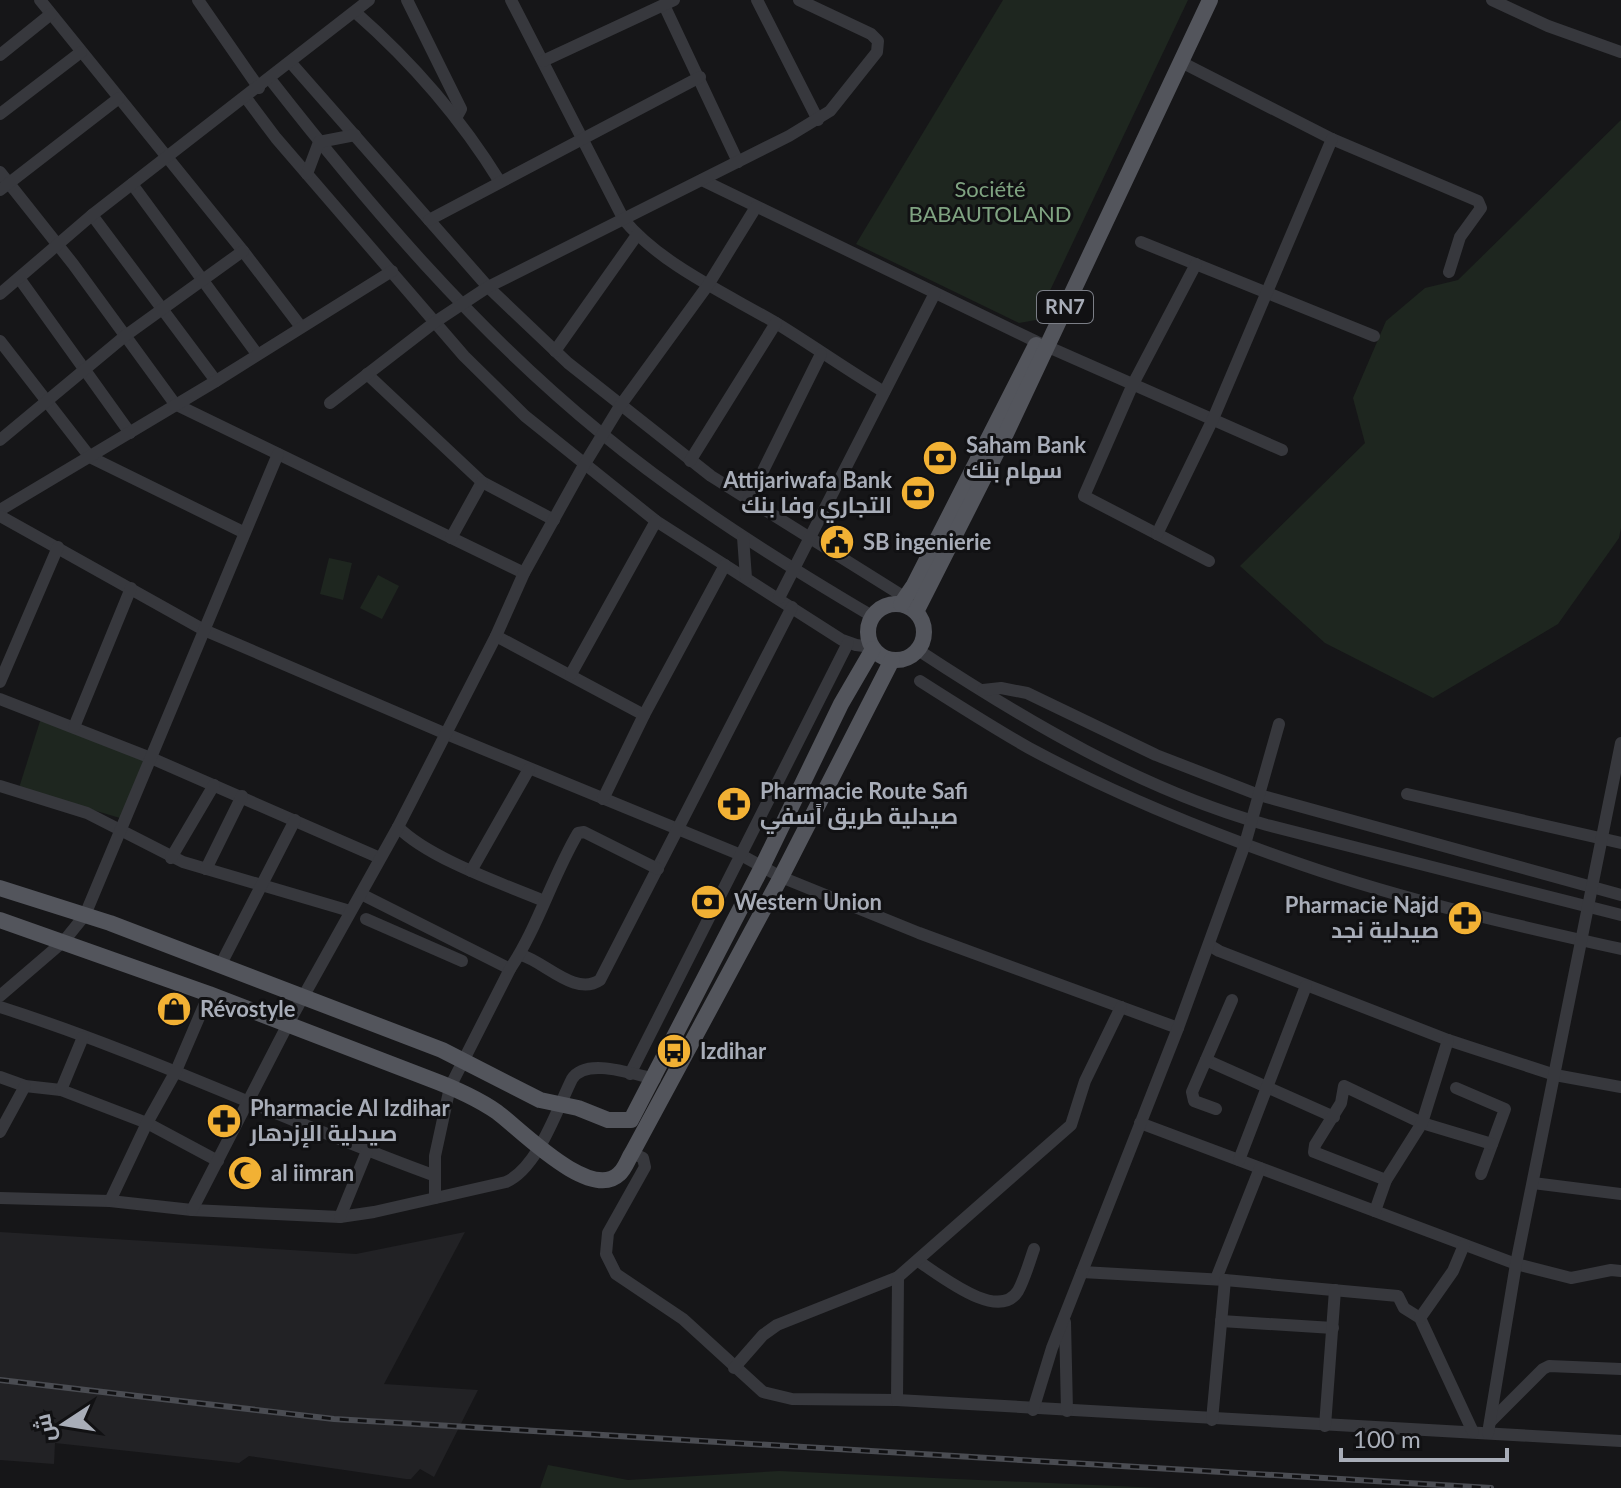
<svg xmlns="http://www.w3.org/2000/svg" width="1621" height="1488" font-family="Lato,Cairo,sans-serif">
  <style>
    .built { fill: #222225 }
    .green { fill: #1e261f }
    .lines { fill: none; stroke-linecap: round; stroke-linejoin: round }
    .minor { stroke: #37383d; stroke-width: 12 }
    .major { stroke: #53555c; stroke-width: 16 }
    .rail-casing { stroke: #4a4c52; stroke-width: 6 }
    .rail { stroke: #111113; stroke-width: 3; stroke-dasharray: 9; stroke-linecap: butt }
    .labels { text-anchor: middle; stroke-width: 6; stroke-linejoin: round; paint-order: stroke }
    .shield { fill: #111113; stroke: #7b7e86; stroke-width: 2 }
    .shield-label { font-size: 20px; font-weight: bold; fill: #a8adb8 }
    .park-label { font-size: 22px; fill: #7fa381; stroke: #111113 }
    .poi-label { font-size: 22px; font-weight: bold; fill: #a8adb8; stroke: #111113; text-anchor: start }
  </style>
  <rect width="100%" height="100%" fill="#161618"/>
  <polygon class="built" points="0,1232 356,1254 465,1232 384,1384 478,1390 434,1477 420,1469 411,1479 406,1479 249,1456 239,1463 55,1443 54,1464 0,1460"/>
  <g class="green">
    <polygon points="1003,0 1188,0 1036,320 1019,323 856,244"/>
    <polygon points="1621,120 1621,528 1619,538 1558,624 1433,698 1325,643 1240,566 1365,443 1353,398 1386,321 1425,288 1458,280"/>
    <polygon points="329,558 352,563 343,600 320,594"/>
    <polygon points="378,575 399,586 382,619 360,608"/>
    <polygon points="41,718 150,761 120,818 19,788"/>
    <polygon points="548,1465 628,1480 779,1471 1161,1488 540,1488"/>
  </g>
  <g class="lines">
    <g class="minor">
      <polyline points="40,0 243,251 301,327"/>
      <polyline points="198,0 259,88"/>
      <polyline points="407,0 461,109 456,118"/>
      <path d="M511,0l113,220c38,45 101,73 152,103 36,22 71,47 108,69"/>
      <polyline points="757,0 818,120"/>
      <polyline points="1492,0 1548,26 1621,52"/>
      <polyline points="664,5 738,162"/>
      <path d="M355,12c57,50 105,105 145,170"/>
      <polyline points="0,55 51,14"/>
      <polyline points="543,61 674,0"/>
      <polyline points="1181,62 1332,139 1478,201 1481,208 1460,237 1449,272"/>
      <polyline points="291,63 488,287 568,363 711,476 906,598"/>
      <path d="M270,79c100,128 205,251 331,354 84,69 178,128 271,183"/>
      <polyline points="246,98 276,138 464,356 525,416 656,521 842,640 856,645 872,647"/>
      <polyline points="0,114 81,52"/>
      <polyline points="0,172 73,264 175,404 524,573"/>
      <polyline points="307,174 319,142 355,135"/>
      <polyline points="702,180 1037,342 1282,450"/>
      <polyline points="132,184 257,354"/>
      <polyline points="0,190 119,98"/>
      <polyline points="92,215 216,381"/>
      <polyline points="429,220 700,77"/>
      <polyline points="1141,242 1374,336"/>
      <polyline points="1196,264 1133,384 1084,496 1209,561"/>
      <polyline points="19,278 130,433"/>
      <polyline points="0,294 92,215 369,0"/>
      <polyline points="0,341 90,457 243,532"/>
      <polyline points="555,351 637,235"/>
      <polyline points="367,374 482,482 554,520"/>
      <polyline points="330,403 435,322 488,287 789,136 830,111 877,52 878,41 871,34 799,0"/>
      <polyline points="0,440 125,336 243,251"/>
      <polyline points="690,461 776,323"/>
      <polyline points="748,501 821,354"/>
      <polyline points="0,510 216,381 392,271"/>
      <polyline points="0,516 204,630 444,733 741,855 781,877 919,933 1178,1028"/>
      <polyline points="1157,534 1213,419 1332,139"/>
      <polyline points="743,537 746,578"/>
      <polyline points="451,538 482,482"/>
      <polyline points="779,598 935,293"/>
      <polyline points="496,636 644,715"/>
      <path d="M918,650c108,71 224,140 349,175l354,90"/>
      <polyline points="571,674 656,521"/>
      <path d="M920,681c36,23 72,46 109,67 87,47 181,85 274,117 104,36 211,60 318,84"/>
      <polyline points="0,682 58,547"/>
      <polyline points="983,690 1001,688 1027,693 1156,755 1259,795 1621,895"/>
      <polyline points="0,699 151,758 380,858"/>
      <polyline points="74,727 131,588"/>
      <polyline points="0,786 87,813 183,862 350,911"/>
      <polyline points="1407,794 1621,843"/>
      <polyline points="603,799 644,715 725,565"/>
      <path d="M398,827c30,31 105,57 146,74"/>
      <polyline points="171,858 214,785"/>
      <polyline points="206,869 242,796"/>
      <polyline points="471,871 529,769"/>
      <polyline points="361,894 510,969"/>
      <polyline points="366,919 462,961"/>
      <polyline points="1209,945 1219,951 1448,1040 1555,1075 1621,1087"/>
      <path d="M521,955c23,6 54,42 79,25l192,-373"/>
      <polyline points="221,964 295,820"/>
      <polyline points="0,996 64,941 85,915 278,454"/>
      <path d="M0,1007c148,47 287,115 433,168"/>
      <polyline points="1206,1060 1334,1117"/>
      <polyline points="630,1074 848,643"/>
      <polyline points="0,1077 25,1086 61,1090 147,1123 218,1161"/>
      <polyline points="1456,1088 1505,1109 1481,1174"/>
      <polyline points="61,1090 83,1037"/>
      <polyline points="1216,1109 1194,1101 1192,1092 1232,1000"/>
      <polyline points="1140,1123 1516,1264 1571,1278 1611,1270 1621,1271"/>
      <polyline points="0,1132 25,1086"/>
      <polyline points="632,1153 643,1158 645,1167 608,1233 606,1254 616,1274 683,1319 763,1392 792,1399 897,1400 1621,1441"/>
      <polyline points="1239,1160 1306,986"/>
      <polyline points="1386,1180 1314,1152 1315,1145 1341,1103 1344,1086 1422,1123 1492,1144"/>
      <polyline points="1533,1183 1621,1194"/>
      <path d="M0,1198l110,3 82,9 148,7 34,-5 132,-30c32,-14 51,-73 66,-103 14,-22 60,-5 83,0"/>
      <path d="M435,1198v-42l15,-69 60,-118c28,-42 42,-92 68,-136l6,-1 74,37"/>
      <polyline points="110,1201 147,1123 176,1071 209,994"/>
      <polyline points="192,1210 288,1024 398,827 496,636 524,573 584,465 620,406 708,285 756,207"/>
      <polyline points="1375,1211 1386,1180 1422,1123 1448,1040"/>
      <polyline points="340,1217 367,1151"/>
      <path d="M918,1261c21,13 80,62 100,30 7,-13 11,-28 16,-42"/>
      <polyline points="1082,1272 1225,1280 1398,1296 1404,1308 1420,1318 1473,1432"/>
      <polyline points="1216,1279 1260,1168"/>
      <polyline points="1420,1318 1453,1271 1464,1245"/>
      <polyline points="1221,1321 1333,1328"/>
      <polyline points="1065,1322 1067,1411"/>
      <polyline points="734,1368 763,1335 777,1325 898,1277"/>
      <polyline points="897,1400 898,1277 1071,1125 1085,1081 1121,1007"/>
      <polyline points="1033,1410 1052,1348 1178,1028 1245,844 1279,724"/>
      <polyline points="1212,1420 1225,1280"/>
      <polyline points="1490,1422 1543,1369 1549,1366 1621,1369"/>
      <polyline points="1325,1426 1335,1290"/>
      <polyline points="1488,1433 1516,1264 1621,743"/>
    </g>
    <g class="major">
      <circle cx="896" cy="632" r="28"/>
      <polyline points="901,604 914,585 1036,345"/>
      <polyline points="916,612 1001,444 1210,0"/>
      <polyline points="0,888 110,923 442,1050 540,1100 578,1108 608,1120 631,1120 762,867 841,704 873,649"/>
      <path d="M0,920l209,74 221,85c24,9 47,19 67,33 22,16 93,90 122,62 6,-5 9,-15 13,-21l149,-276 111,-217"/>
    </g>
    <g class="rail-casing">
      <polyline id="rail" points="0,1380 334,1419 1491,1488"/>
    </g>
    <use href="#rail" class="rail"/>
  </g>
  <defs>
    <g id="bank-disc" transform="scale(1.8)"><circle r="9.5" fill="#f2b134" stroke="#111113"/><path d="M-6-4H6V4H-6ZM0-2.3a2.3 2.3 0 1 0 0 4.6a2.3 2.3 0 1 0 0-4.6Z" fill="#111"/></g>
    <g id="civic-disc" transform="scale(1.8)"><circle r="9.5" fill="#f2b134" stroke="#111113"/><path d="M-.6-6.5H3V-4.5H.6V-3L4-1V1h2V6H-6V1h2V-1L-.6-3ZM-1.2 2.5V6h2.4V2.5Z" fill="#111"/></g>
    <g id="pharmacy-disc" transform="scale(1.8)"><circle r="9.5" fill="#f2b134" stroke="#111113"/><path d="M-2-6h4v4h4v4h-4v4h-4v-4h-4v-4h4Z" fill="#111"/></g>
    <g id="shop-disc" transform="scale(1.8)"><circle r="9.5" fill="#f2b134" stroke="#111113"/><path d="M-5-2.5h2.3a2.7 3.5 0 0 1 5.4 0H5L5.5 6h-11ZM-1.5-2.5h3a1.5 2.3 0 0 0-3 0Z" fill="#111"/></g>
    <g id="bus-disc" transform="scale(1.8)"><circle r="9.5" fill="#f2b134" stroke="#111113"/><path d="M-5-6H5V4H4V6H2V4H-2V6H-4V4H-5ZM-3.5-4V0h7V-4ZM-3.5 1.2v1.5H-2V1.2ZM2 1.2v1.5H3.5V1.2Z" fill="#111"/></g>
    <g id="mosque-disc" transform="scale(1.8)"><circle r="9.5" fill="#f2b134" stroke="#111113"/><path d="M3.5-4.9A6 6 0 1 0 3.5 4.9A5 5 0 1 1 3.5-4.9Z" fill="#111"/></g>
  </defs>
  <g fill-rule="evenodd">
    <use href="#bank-disc" x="940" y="458"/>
    <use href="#bank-disc" x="918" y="493"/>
    <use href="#civic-disc" x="837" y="542"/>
    <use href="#pharmacy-disc" x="734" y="804"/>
    <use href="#bank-disc" x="708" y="902"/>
    <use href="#pharmacy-disc" x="1465" y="918"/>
    <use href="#shop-disc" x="174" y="1009"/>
    <use href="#bus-disc" x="674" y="1051"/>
    <use href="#pharmacy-disc" x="224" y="1121"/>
    <use href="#mosque-disc" x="245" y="1173"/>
  </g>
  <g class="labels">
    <rect class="shield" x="1037" y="291" width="56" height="32" rx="6"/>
    <g class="shield-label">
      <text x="1065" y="314">RN7</text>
    </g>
    <g class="park-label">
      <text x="990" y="197">Société<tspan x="990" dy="25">BABAUTOLAND</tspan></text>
    </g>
    <g class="poi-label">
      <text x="966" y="453">Saham Bank<tspan x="966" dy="25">سهام بنك</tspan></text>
      <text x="892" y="488" text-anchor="end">Attijariwafa Bank<tspan x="892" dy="25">التجاري وفا بنك</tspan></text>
      <text x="863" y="550">SB ingenierie</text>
      <text x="760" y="799">Pharmacie Route Safi<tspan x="760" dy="25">صيدلية طريق اًسفي</tspan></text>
      <text x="734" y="910">Western Union</text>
      <text x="1439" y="913" text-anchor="end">Pharmacie Najd<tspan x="1439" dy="25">صيدلية نجد</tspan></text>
      <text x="200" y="1017">Révostyle</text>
      <text x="700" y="1059">Izdihar</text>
      <text x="250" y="1116">Pharmacie Al Izdihar<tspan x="250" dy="25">صيدلية الإزدهار</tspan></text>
      <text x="271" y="1181">al iimran</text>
    </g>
  </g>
  <g transform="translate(64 1424) rotate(258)" stroke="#111113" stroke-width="6" paint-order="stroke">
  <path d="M0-6L14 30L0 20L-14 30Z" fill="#a8adb8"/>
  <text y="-12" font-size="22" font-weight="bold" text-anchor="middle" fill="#a8adb8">ش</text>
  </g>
  <path d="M1341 1448v12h166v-12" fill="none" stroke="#a8adb8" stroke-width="4"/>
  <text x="1353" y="1448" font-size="24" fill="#a8adb8" stroke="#111113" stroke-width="6" paint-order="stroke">100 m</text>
</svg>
